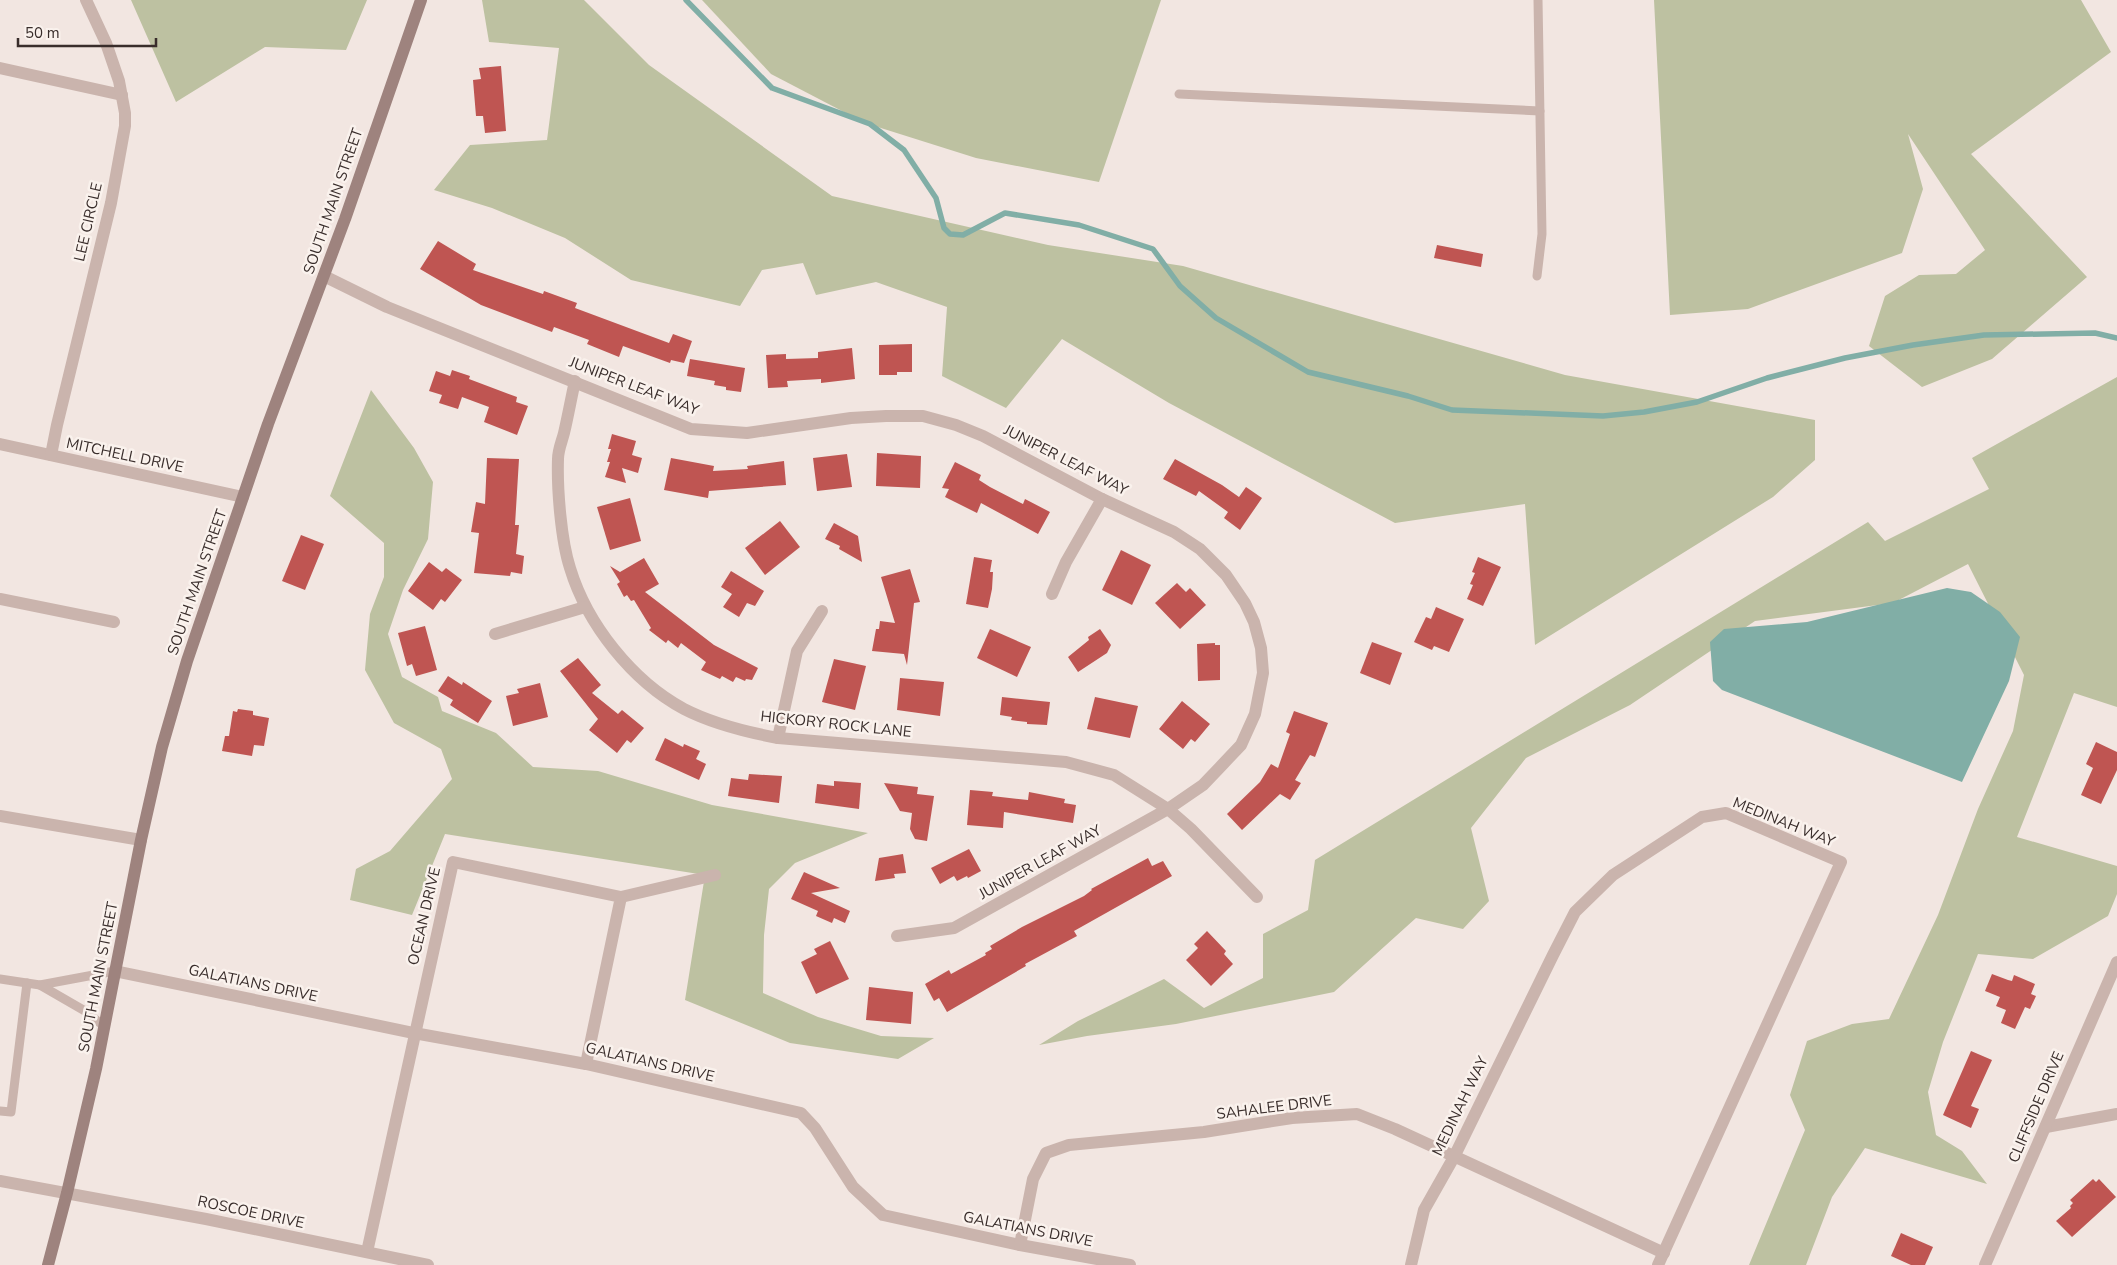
<svg xmlns="http://www.w3.org/2000/svg" width="2117" height="1265" font-family="'Nunito Sans',sans-serif">
  <style>
    .green { fill: #bdc1a1 }
    .water { fill: #81aea6 }
    .lines { fill: none; stroke-linecap: round; stroke-linejoin: round }
    .stream { stroke: #81aea6; stroke-width: 5.5 }
    .building { fill: #bf5552 }
    .service { stroke: #cab4ad; stroke-width: 9 }
    .minor { stroke: #cab4ad; stroke-width: 12 }
    .secondary { stroke: #9e837e; stroke-width: 12 }
    .labels { text-anchor: middle; stroke-width: 5; stroke-linejoin: round; paint-order: stroke }
    .street-label { font-size: 15px; fill: #392d2b; stroke: #faf2ed }
  </style>
  <rect width="100%" height="100%" fill="#f2e6e1"/>
  <g class="green">
    <polygon points="131,0 367,0 346,50 265,47 176,102"/>
    <polygon points="482,0 584,0 649,65 832,196 1048,245 1183,266 1565,375 1815,420 1815,460 1773,497 1535,645 1525,504 1395,523 1169,403 1062,339 1006,408 942,376 947,307 876,282 816,295 803,263 762,270 740,306 631,280 565,238 492,208 434,190 470,145 547,140 559,48 489,42"/>
    <polygon points="702,0 1161,0 1099,182 976,158 865,123 771,74"/>
    <polygon points="1654,0 2081,0 2111,52 1971,154 2087,277 1992,359 1922,387 1869,346 1885,296 1919,275 1956,274 1985,250 1908,134 1923,189 1902,253 1748,309 1670,315"/>
    <polygon points="2117,377 2117,707 2074,693 2017,837 2117,866 2117,894 2108,916 2033,959 1978,954 1943,1042 1928,1092 1936,1135 1962,1151 1987,1184 1865,1148 1832,1197 1806,1265 1749,1265 1805,1130 1790,1095 1807,1041 1852,1024 1889,1019 1938,915 1978,809 2013,731 2024,675 1968,564 1893,603 1755,621 1630,705 1526,758 1471,828 1489,901 1463,929 1416,918 1334,992 1176,1024 1087,1036 1039,1045 1078,1021 1164,979 1204,1008 1263,978 1263,934 1308,910 1315,860 1868,522 1885,541 1989,489 1972,458"/>
    <polygon points="371,390 414,448 433,482 428,539 403,590 388,634 402,677 438,697 442,711 496,733 533,767 598,771 712,805 868,833 795,863 769,889 764,935 763,993 818,1017 881,1036 934,1038 898,1059 790,1043 685,1000 705,875 445,834 412,915 350,900 356,869 390,851 452,779 441,749 394,723 365,670 370,614 384,577 384,543 330,496"/>
  </g>
  <polygon class="water" points="1947,588 1971,592 2000,612 2020,637 2009,681 1962,782 1722,690 1713,681 1710,642 1724,629 1807,622"/>
  <g class="lines">
    <polyline class="stream" points="686,0 772,88 870,124 904,150 936,198 944,228 950,234 963,235 1005,213 1079,225 1153,249 1180,286 1216,318 1308,372 1408,396 1452,410 1603,416 1644,412 1697,402 1767,378 1845,358 1913,345 1984,335 2095,333 2117,338"/>
  </g>
  <g class="building">
    <polygon points="501,66 506,131 485,133 483,116 476,116 473,80 481,79 479,68"/>
    <polygon points="438,241 476,264 473,270 543,294 544,291 577,303 575,308 669,343 673,334 692,341 684,363 671,360 670,363 623,346 619,357 587,344 589,340 554,327 552,332 481,305 420,269"/>
    <polygon points="1437,245 1483,254 1481,267 1434,258"/>
    <polygon points="912,344 912,372 897,372 897,375 879,375 879,345"/>
    <polygon points="852,348 855,379 821,383 821,379 787,381 788,387 768,388 766,355 786,354 786,359 818,358 818,352"/>
    <polygon points="690,359 745,368 741,392 726,390 726,387 714,385 715,381 687,376"/>
    <polygon points="452,370 470,376 469,379 517,397 516,402 528,406 517,435 484,422 489,407 462,397 458,409 439,403 442,395 429,391 436,371 450,376"/>
    <polygon points="612,434 636,441 632,455 642,458 638,473 622,468 626,483 605,477 610,462 607,462 611,449 608,449"/>
    <polygon points="877,453 921,456 920,488 876,486"/>
    <polygon points="847,454 852,487 817,491 813,458"/>
    <polygon points="487,458 519,459 515,525 519,525 516,554 524,556 522,574 511,572 510,576 474,573 479,533 471,532 476,502 485,504"/>
    <polygon points="671,458 714,466 713,471 748,469 747,466 784,461 786,485 709,491 708,498 664,490"/>
    <polygon points="1175,459 1222,485 1239,497 1246,487 1262,498 1240,530 1224,518 1228,512 1199,491 1196,496 1163,479"/>
    <polygon points="955,462 981,475 979,480 990,487 1023,504 1025,499 1050,512 1038,534 981,503 977,513 945,497 949,489 942,488"/>
    <polygon points="630,498 641,541 610,550 597,507"/>
    <polygon points="780,521 800,547 765,575 745,548"/>
    <polygon points="834,523 858,536 862,562 839,549 840,546 825,539"/>
    <polygon points="301,535 324,544 305,590 282,581"/>
    <polygon points="1121,550 1151,565 1132,605 1102,590"/>
    <polygon points="974,557 992,560 990,572 993,572 992,589 988,608 966,604"/>
    <polygon points="1478,557 1501,567 1483,606 1467,599 1473,585 1470,584 1475,573 1472,572"/>
    <polygon points="644,558 659,584 645,592 714,645 758,668 752,680 746,679 745,681 736,677 733,682 722,676 720,679 701,670 706,662 681,643 678,648 668,640 666,643 649,630 651,628 634,600 631,601 627,595 624,597 617,584 620,582 610,566 620,572"/>
    <polygon points="429,562 442,572 446,568 462,580 445,602 441,599 433,610 408,591"/>
    <polygon points="910,569 920,602 914,603 907,665 904,654 872,651 876,629 879,629 880,621 895,623 881,577"/>
    <polygon points="731,571 764,591 755,606 747,603 739,617 723,607 732,594 721,587"/>
    <polygon points="1177,583 1186,592 1190,588 1206,605 1180,629 1155,603"/>
    <polygon points="1436,607 1464,619 1449,652 1434,646 1432,650 1414,642 1426,617 1431,619"/>
    <polygon points="425,626 437,670 416,676 412,664 407,666 398,633"/>
    <polygon points="990,629 1031,647 1017,677 977,658"/>
    <polygon points="1100,629 1111,645 1107,653 1078,672 1068,657 1089,640 1088,637"/>
    <polygon points="1372,642 1402,653 1390,685 1360,673"/>
    <polygon points="1215,643 1215,645 1220,645 1220,680 1198,681 1197,644"/>
    <polygon points="578,658 601,685 592,693 618,714 622,710 644,728 631,743 627,740 617,753 589,730 598,719 560,671"/>
    <polygon points="834,659 866,666 855,710 822,702"/>
    <polygon points="448,676 462,685 463,682 492,701 478,723 450,705 453,700 438,691"/>
    <polygon points="900,678 944,682 940,716 897,710"/>
    <polygon points="540,683 548,717 513,726 506,696 519,693 517,689"/>
    <polygon points="1002,697 1050,702 1047,725 1027,724 1027,722 1011,720 1012,717 1000,715"/>
    <polygon points="1095,697 1138,706 1130,738 1087,729"/>
    <polygon points="1182,701 1210,724 1195,742 1191,739 1183,749 1159,729"/>
    <polygon points="238,709 253,711 253,715 269,718 264,746 254,745 252,756 222,751 225,736 229,736 233,711 237,712"/>
    <polygon points="1294,711 1328,723 1315,757 1310,755 1295,780 1301,783 1290,800 1280,794 1242,830 1227,814 1260,782 1271,764 1278,768 1290,734 1286,732"/>
    <polygon points="665,738 683,747 684,744 700,751 696,759 706,764 699,780 655,760"/>
    <polygon points="2096,742 2117,752 2117,770 2101,804 2081,795 2093,768 2086,764"/>
    <polygon points="749,774 782,776 779,803 728,796 731,778 748,780"/>
    <polygon points="834,781 861,783 859,809 815,803 817,784 834,786"/>
    <polygon points="884,783 918,787 917,794 934,796 927,841 915,839 910,829 912,813 900,811"/>
    <polygon points="970,790 993,792 992,796 1028,800 1029,792 1065,799 1064,803 1076,805 1073,823 1004,812 1003,828 967,825"/>
    <polygon points="969,849 981,871 968,878 967,876 957,881 954,876 940,884 931,868"/>
    <polygon points="903,854 906,873 894,874 895,878 875,881 879,858"/>
    <polygon points="1148,858 1152,866 1163,861 1172,876 1074,931 1077,936 1025,964 1026,966 947,1012 939,998 934,1001 925,984 949,970 951,974 986,955 985,953 992,949 990,946 1022,927 1084,896 1092,890 1091,889"/>
    <polygon points="804,872 840,888 811,893 850,911 845,923 834,918 832,923 816,916 818,911 791,899"/>
    <polygon points="1207,931 1226,951 1224,954 1233,964 1211,986 1186,960 1198,948 1194,944"/>
    <polygon points="830,941 849,979 816,994 801,962 817,954 814,949"/>
    <polygon points="1992,974 2008,980 2012,981 2014,975 2035,984 2031,994 2036,996 2030,1009 2025,1007 2015,1029 2001,1023 2006,1010 1996,1006 2000,997 1985,991"/>
    <polygon points="869,987 913,992 911,1024 866,1020"/>
    <polygon points="1971,1051 1992,1060 1971,1106 1979,1109 1971,1128 1943,1115"/>
    <polygon points="2093,1179 2096,1182 2099,1179 2116,1197 2072,1237 2056,1221 2071,1208 2070,1206 2073,1203 2070,1200"/>
    <polygon points="1901,1233 1933,1247 1925,1265 1911,1265 1891,1256"/>
  </g>
  <g class="lines">
    <g class="service">
      <polyline points="1179,94 1540,111"/>
      <polyline points="1537,276 1542,234 1538,0"/>
      <polyline points="0,979 40,985 115,971"/>
      <polyline points="40,985 85,1011 105,1027"/>
      <polyline points="0,1111 11,1112 27,983"/>
    </g>
    <g class="minor">
      <polyline points="0,68 122,95"/>
      <polyline points="324,276 387,307 691,429 747,433 851,418 886,416 923,416 956,425 983,436 1102,499 1174,532 1200,549 1226,575 1245,603 1254,622 1261,648 1263,673 1255,714 1241,745 1223,764 1203,785 1168,809 954,928 897,936"/>
      <path d="M575,381c-4,18 -7,35 -11,52 -2,8 -6,17 -6,26 -1,30 3,81 12,109 17,56 62,113 114,141 29,15 62,23 94,29l288,24 48,13 54,34 23,20 66,68"/>
      <polyline points="0,444 243,497"/>
      <polyline points="51,455 57,425 111,203 125,126 125,113 119,81 106,43 86,0"/>
      <polyline points="1052,594 1066,562 1102,499"/>
      <polyline points="0,599 114,622"/>
      <polyline points="495,634 585,607"/>
      <polyline points="778,738 797,651 822,611"/>
      <polyline points="0,816 141,840"/>
      <polyline points="621,897 715,875"/>
      <polyline points="115,971 414,1033 586,1064 801,1113 815,1128 853,1187 883,1215 1020,1245 1130,1265"/>
      <polyline points="2046,1127 2117,1114"/>
      <polyline points="0,1181 206,1219 428,1265"/>
      <polyline points="1020,1245 1033,1179 1046,1153 1069,1145 1204,1132 1292,1118 1357,1114 1395,1129 1664,1253"/>
      <polyline points="367,1252 453,862 621,897 586,1064"/>
      <polyline points="1411,1265 1424,1210 1454,1157 1553,955 1575,912 1613,875 1702,817 1726,813 1841,862 1658,1265"/>
      <polyline points="1985,1265 2117,962"/>
    </g>
    <polyline class="secondary" points="48,1265 67,1193 96,1069 141,840 162,747 187,661 268,424 345,219 421,0"/>
  </g>
  <g class="labels">
    <g class="street-label">
      <text transform="translate(333 201) rotate(-71)" y="5">SOUTH MAIN STREET</text>
      <text transform="translate(88 222) rotate(-77)" y="5">LEE CIRCLE</text>
      <text transform="translate(634 386) rotate(21)" y="5">JUNIPER LEAF WAY</text>
      <text transform="translate(125 455) rotate(12)" y="5">MITCHELL DRIVE</text>
      <text transform="translate(1066 460) rotate(27)" y="5">JUNIPER LEAF WAY</text>
      <text transform="translate(197 582) rotate(-71)" y="5">SOUTH MAIN STREET</text>
      <text transform="translate(836 724) rotate(6)" y="5">HICKORY ROCK LANE</text>
      <text transform="translate(1784 822) rotate(22)" y="5">MEDINAH WAY</text>
      <text transform="translate(1040 862) rotate(-29)" y="5">JUNIPER LEAF WAY</text>
      <text transform="translate(424 916) rotate(-77)" y="5">OCEAN DRIVE</text>
      <text transform="translate(98 977) rotate(-79)" y="5">SOUTH MAIN STREET</text>
      <text transform="translate(253 983) rotate(12)" y="5">GALATIANS DRIVE</text>
      <text transform="translate(650 1062) rotate(13)" y="5">GALATIANS DRIVE</text>
      <text transform="translate(1460 1106) rotate(-64)" y="5">MEDINAH WAY</text>
      <text transform="translate(1274 1107) rotate(-7)" y="5">SAHALEE DRIVE</text>
      <text transform="translate(2036 1107) rotate(-67)" y="5">CLIFFSIDE DRIVE</text>
      <text transform="translate(251 1212) rotate(12)" y="5">ROSCOE DRIVE</text>
      <text transform="translate(1028 1229) rotate(11)" y="5">GALATIANS DRIVE</text>
    </g>
  </g>
  <path d="M18 38v8h138v-8" fill="none" stroke="#392d2b" stroke-width="2.5"/>
  <text x="25" y="38" font-size="15" fill="#392d2b" stroke="#faf2ed" stroke-width="4" paint-order="stroke">50 m</text>
</svg>
